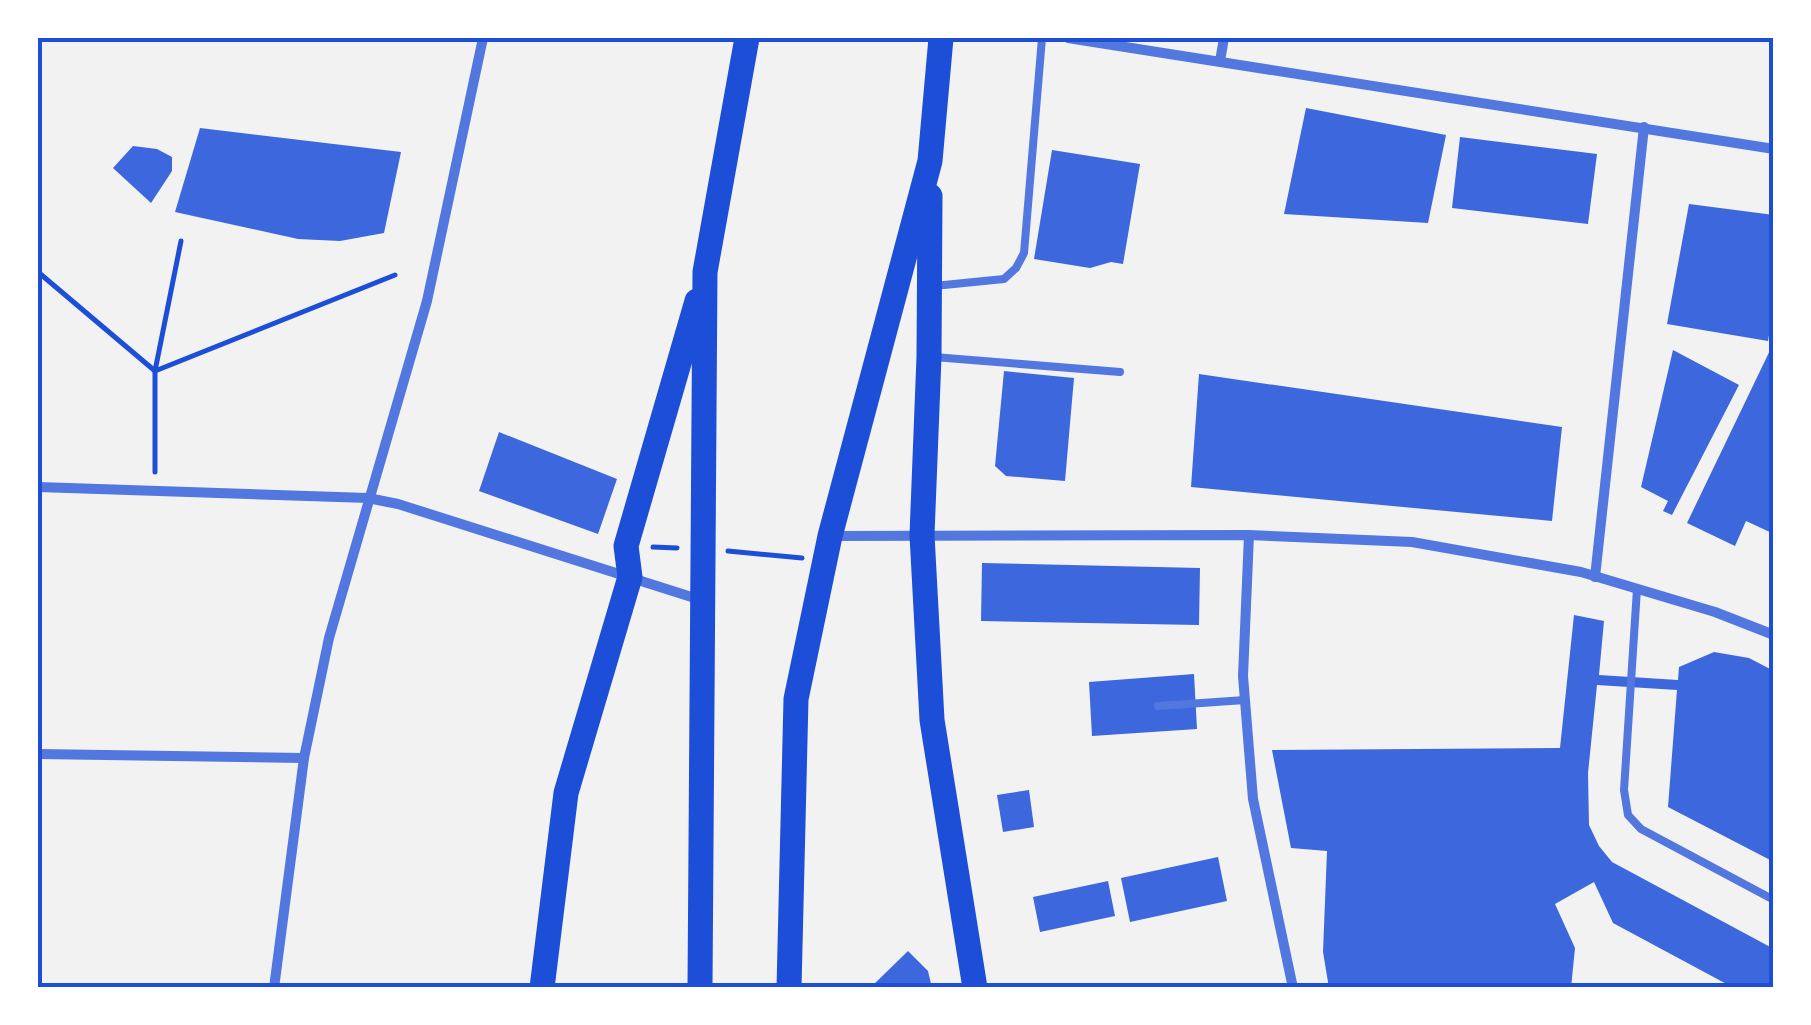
<svg xmlns="http://www.w3.org/2000/svg" width="1811" height="1025" font-family="Karla,sans-serif">
  <style>
    .building { fill: #3d67dc }
    .lines { fill: none; stroke-linecap: round; stroke-linejoin: round }
    .path { stroke: #1d4ed8; stroke-width: 5 }
    .service { stroke: #5277de; stroke-width: 8 }
    .minor { stroke: #5277de; stroke-width: 10 }
    .primary { stroke: #1d4ed8; stroke-width: 25 }
    .neatline { fill: none; stroke: #1d4ed8; stroke-width: 4 }
  </style>
  <rect width="100%" height="100%" fill="#f2f2f2"/>
  <g class="building">
    <polygon points="1306,108 1446,135 1428,223 1284,214"/>
    <polygon points="200,128 401,152 384,233 340,241 298,239 175,212"/>
    <polygon points="1460,137 1597,154 1588,224 1452,208"/>
    <polygon points="133,146 157,149 172,157 172,171 151,203 113,168"/>
    <polygon points="1052,150 1140,164 1123,264 1111,262 1090,268 1034,259"/>
    <polygon points="1689,204 1774,215 1774,307 1768,341 1667,324"/>
    <polygon points="1774,342 1774,534 1746,521 1735,546 1687,523"/>
    <polygon points="1673,350 1739,385 1672,515 1663,511 1668,501 1641,487"/>
    <polygon points="1004,371 1074,378 1065,481 1006,476 995,466"/>
    <polygon points="1199,374 1562,427 1552,521 1191,487"/>
    <polygon points="499,432 617,479 598,534 479,491"/>
    <polygon points="982,563 1200,568 1199,625 981,621"/>
    <polygon points="1574,615 1604,621 1599,675 1678,680 1679,667 1714,652 1749,658 1774,671 1774,862 1668,807 1677,690 1597,685 1588,773 1589,825 1599,846 1612,862 1774,949 1774,988 1734,988 1613,923 1594,882 1555,904 1575,948 1571,988 1329,988 1323,952 1327,851 1291,848 1272,750 1560,748"/>
    <polygon points="1194,674 1197,729 1092,736 1089,682"/>
    <polygon points="1029,790 1034,827 1003,832 997,795"/>
    <polygon points="1218,857 1227,901 1130,922 1121,878"/>
    <polygon points="1108,881 1115,916 1040,932 1033,897"/>
    <polygon points="908,951 928,971 932,988 870,988"/>
  </g>
  <g class="lines">
    <g class="path">
      <polyline points="38,272 155,371 395,275"/>
      <polyline points="155,472 155,371 181,241"/>
      <polyline points="653,547 677,548"/>
      <polyline points="728,551 802,558"/>
    </g>
    <g class="service">
      <polyline points="934,286 1004,279 1016,268 1024,253 1042,38"/>
      <polyline points="934,357 1120,372"/>
      <polyline points="1637,589 1624,790 1628,815 1641,829 1774,900"/>
      <polyline points="1158,706 1245,700"/>
    </g>
    <g class="minor">
      <polyline points="1068,38 1774,149"/>
      <polyline points="1220,61 1224,38"/>
      <polyline points="38,487 368,498 398,504 701,600"/>
      <polyline points="1249,535 1243,676 1253,799 1293,988"/>
      <polyline points="833,536 1249,535 1412,542 1581,572 1715,612 1774,635"/>
      <polyline points="1595,577 1644,127"/>
      <polyline points="38,754 304,758"/>
      <polyline points="274,988 304,758 329,638 427,301 483,38"/>
    </g>
    <g class="primary">
      <polyline points="930,196 929,357 922,535 932,720 975,988"/>
      <polyline points="542,988 566,793 630,577 626,546 697,301"/>
      <polyline points="700,988 705,272 747,38"/>
      <polyline points="789,988 796,699 830,536 930,161 941,38"/>
    </g>
  </g>
  <rect width="1811" height="1025" fill="none" stroke="#ffffff" stroke-width="80"/>
  <rect x="40" y="40" width="1731" height="945" class="neatline"/>
</svg>
